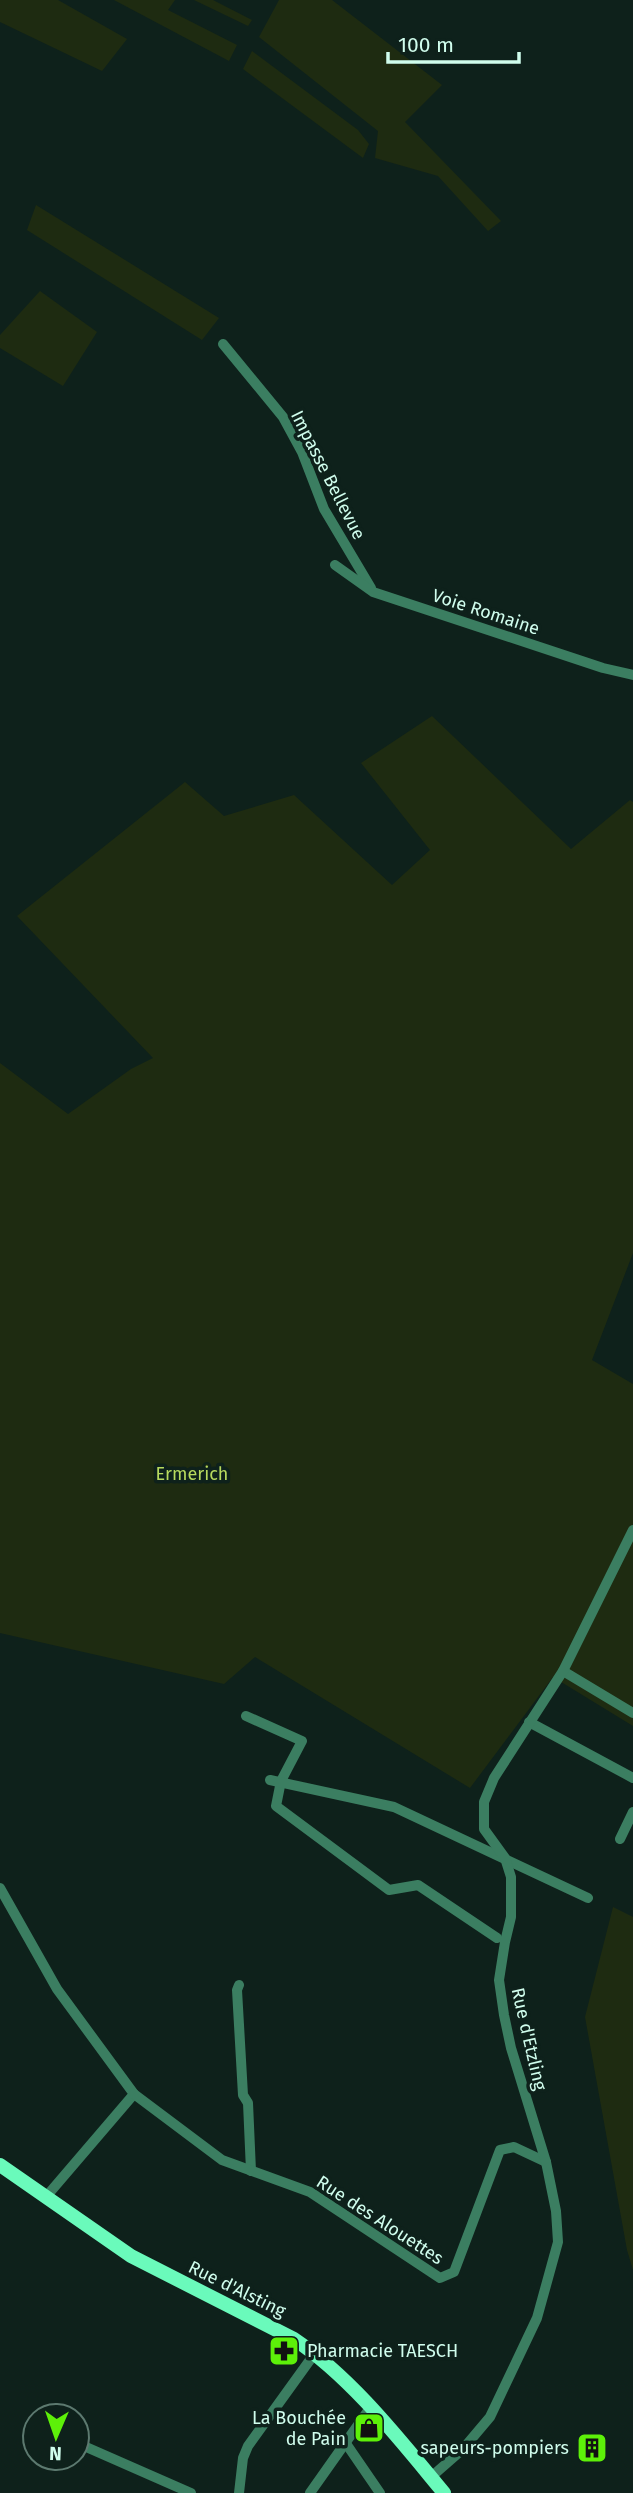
<svg xmlns="http://www.w3.org/2000/svg" width="633" height="2493" font-family="'Fira Sans',sans-serif">
  <style>
    .green { fill: #1e2b11 }
    .lines { fill: none; stroke-linecap: round; stroke-linejoin: round }
    .street { stroke: #3b7e61; stroke-width: 10 }
    .secondary { stroke: #6afabb; stroke-width: 14 }
    .labels { text-anchor: middle; stroke-width: 7; stroke-linejoin: round; paint-order: stroke }
    .street-label { font-size: 18px; fill: #d0fded; stroke: #0e211b }
    .park-label { font-size: 18px; fill: #b7da5e; stroke: #0e211b }
    .poi-label { font-size: 18px; fill: #d0fded; stroke: #0e211b; text-anchor: end }
  </style>
  <rect width="100%" height="100%" fill="#0e211b"/>
  <g class="green">
    <polygon points="0,0 58,0 127,39 102,71 0,22"/>
    <polygon points="114,0 175,0 168,10 237,45 229,61"/>
    <polygon points="194,0 213,0 252,20 248,26"/>
    <polygon points="279,0 332,0 442,85 405,122 501,221 488,231 438,176 375,158 378,131 259,37"/>
    <polygon points="252,51 358,130 369,144 363,158 243,69"/>
    <polygon points="36,205 219,318 202,340 27,230"/>
    <polygon points="40,291 97,332 63,386 0,348 0,335"/>
    <polygon points="432,716 571,849 630,800 633,802 633,1253 592,1360 633,1384 633,1726 553,1677 470,1788 255,1657 224,1684 0,1633 0,1063 68,1114 131,1069 153,1058 17,916 185,782 224,816 294,795 392,885 430,850 361,763"/>
    <polygon points="613,1907 633,1917 633,2270 627,2250 585,2017"/>
  </g>
  <g class="lines">
    <g class="street">
      <polyline points="223,344 283,417 302,452 324,509 371,588"/>
      <polyline points="335,565 373,592 603,668 633,675"/>
      <polyline points="563,1671 633,1713"/>
      <polyline points="246,1716 302,1741 281,1781 276,1806 389,1890 418,1885 497,1938"/>
      <polyline points="529,1722 633,1778"/>
      <polyline points="270,1780 394,1807 588,1898"/>
      <polyline points="620,1839 633,1812"/>
      <polyline points="0,1888 57,1989 134,2094 45,2198"/>
      <polyline points="239,1985 237,1990 243,2095 248,2103 251,2171"/>
      <polyline points="134,2094 222,2160 310,2192 440,2278 454,2272 500,2150 514,2147 546,2162"/>
      <polyline points="345,2442 380,2493"/>
      <polyline points="77,2443 191,2493"/>
      <polyline points="431,2477 463,2449 490,2417 537,2318 558,2242 556,2211 546,2162 511,2048 504,2015 499,1980 505,1942 511,1917 511,1877 505,1858 484,1829 484,1802 494,1778 563,1671 633,1530"/>
      <polyline points="239,2493 243,2458 248,2446 315,2353"/>
      <polyline points="310,2493 370,2408"/>
    </g>
    <path class="secondary" d="M0,2165l131,91 163,83c58,39 106,101 150,154"/>
  </g>
  <defs>
    <g id="pharmacy-square" transform="scale(1.575)"><rect x="-9" y="-9" width="18" height="18" rx="4" fill="#5df009" stroke="#0e211b"/><path d="M-2-6h4v4h4v4h-4v4h-4v-4h-4v-4h4Z" fill="#111"/></g>
    <g id="shop-square" transform="scale(1.575)"><rect x="-9" y="-9" width="18" height="18" rx="4" fill="#5df009" stroke="#0e211b"/><path d="M-5-2.5h2.3a2.7 3.5 0 0 1 5.4 0H5L5.5 6h-11ZM-1.5-2.5h3a1.5 2.3 0 0 0-3 0Z" fill="#111"/></g>
    <g id="building-square" transform="scale(1.575)"><rect x="-9" y="-9" width="18" height="18" rx="4" fill="#5df009" stroke="#0e211b"/><path d="M-4-6H4V6H1V3H-1V6H-4ZM-2.5-4.3h1.7v1.8h-1.7ZM.8-4.3h1.7v1.8H.8ZM-2.5-1h1.7V.8h-1.7ZM.8-1h1.7V.8H.8Z" fill="#111"/></g>
  </defs>
  <g fill-rule="evenodd">
    <use href="#pharmacy-square" x="284" y="2351"/>
    <use href="#shop-square" x="369" y="2428"/>
    <use href="#building-square" x="592" y="2448"/>
  </g>
  <g class="labels">
    <g class="street-label">
      <text transform="translate(328 475) rotate(63)" y="6">Impasse Bellevue</text>
      <text transform="translate(486 612) rotate(18)" y="6">Voie Romaine</text>
      <text transform="translate(529 2039) rotate(77)" y="6">Rue d'Etzling</text>
      <text transform="translate(380 2220) rotate(33)" y="6">Rue des Alouettes</text>
      <text transform="translate(237 2289) rotate(26)" y="6">Rue d'Alsting</text>
    </g>
    <g class="park-label">
      <text x="192" y="1480">Ermerich</text>
    </g>
    <g class="poi-label">
      <text x="307" y="2357" text-anchor="start">Pharmacie TAESCH</text>
      <text x="346" y="2424">La Bouchée<tspan x="346" dy="21">de Pain</tspan></text>
      <text x="569" y="2454">sapeurs-pompiers</text>
    </g>
  </g>
  <g transform="translate(56 2437) rotate(182)"><circle r="33" fill="#0e211b" stroke="#5c796f" stroke-width="2"/>
  <path d="M0-5L12 26L0 18L-12 26Z" fill="#5df009"/>
  <text y="-10" font-size="19" font-weight="bold" text-anchor="middle" fill="#d0fded">N</text>
  </g>
  <path d="M388 52v10h131v-10" fill="none" stroke="#d0fded" stroke-width="3.5"/>
  <text x="398" y="52" font-size="21" fill="#d0fded" stroke="#0e211b" stroke-width="5" paint-order="stroke">100 m</text>
</svg>
